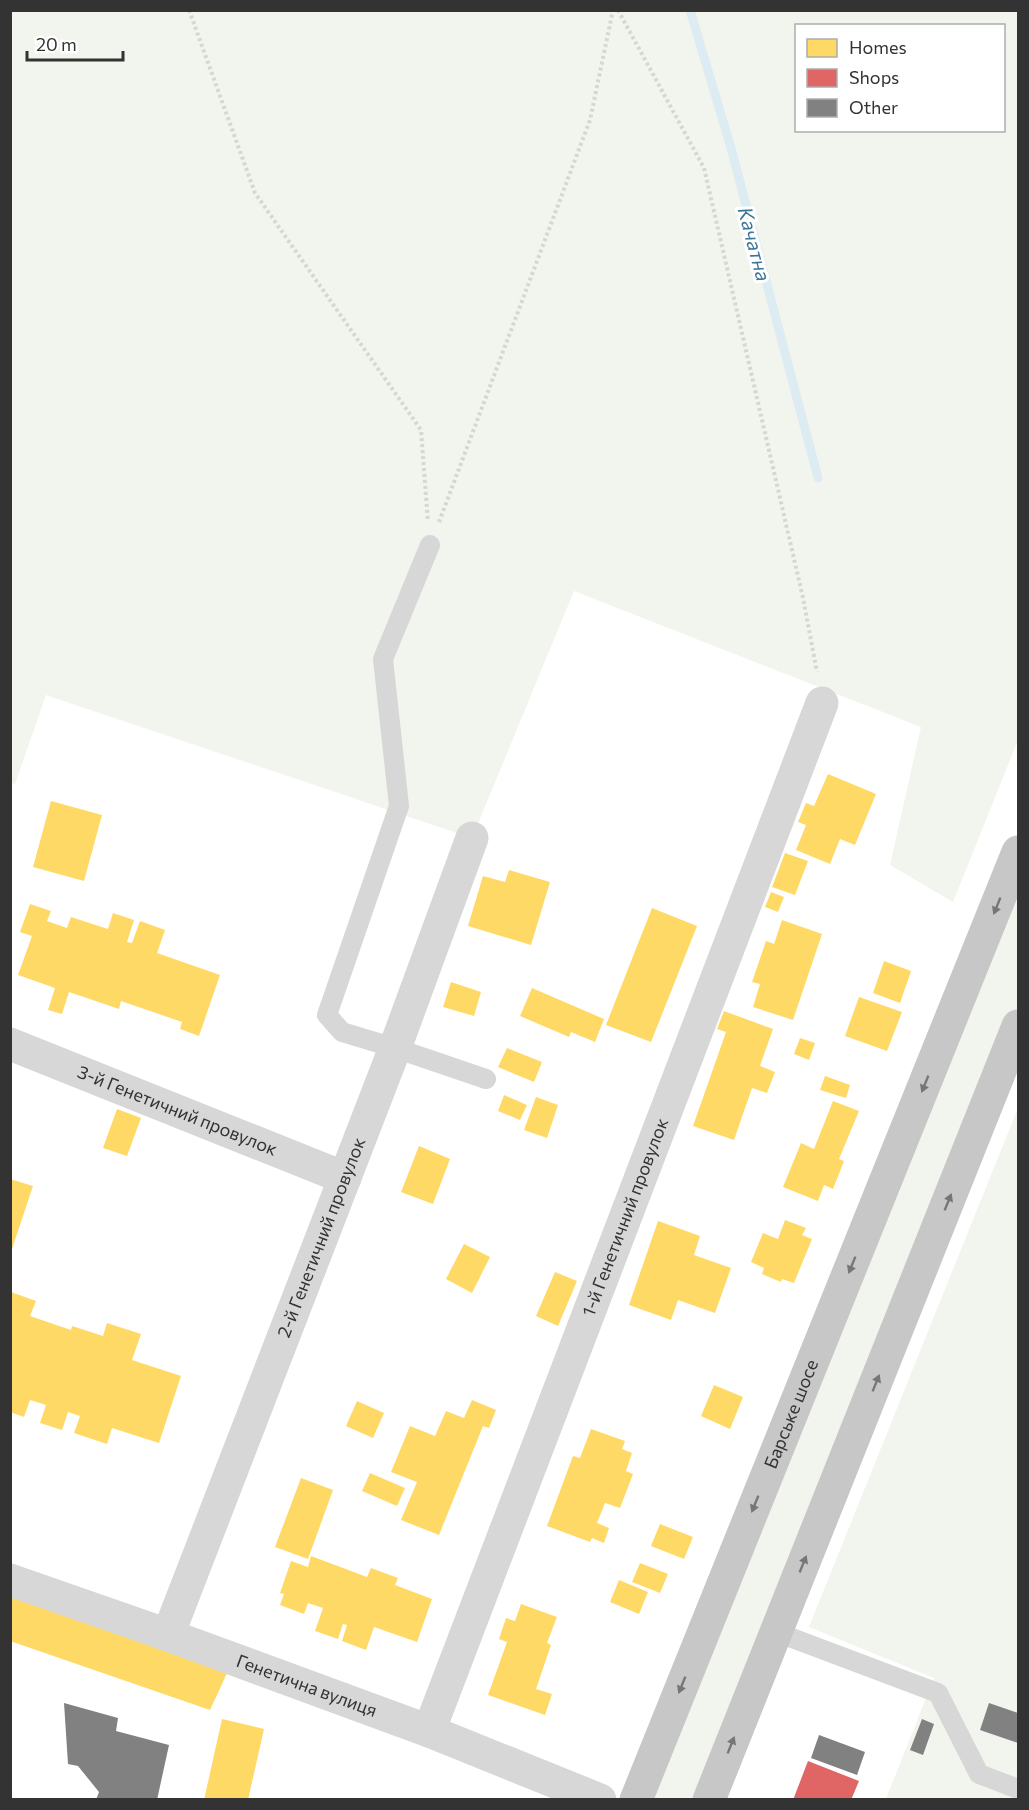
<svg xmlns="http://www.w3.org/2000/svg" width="1029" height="1810" font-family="Commissioner,sans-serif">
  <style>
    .green { fill: #f1f5ed; fill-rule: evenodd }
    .homes { fill: #ffd966 }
    .shops { fill: #e06666 }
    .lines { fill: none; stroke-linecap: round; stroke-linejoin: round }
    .stream { stroke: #ddebf3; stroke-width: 9 }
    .building { fill: #818181 }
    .path { stroke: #d6d6d6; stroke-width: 4; stroke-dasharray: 3 3; stroke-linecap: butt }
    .service { stroke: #d7d7d7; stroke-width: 20 }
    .minor { stroke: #d7d7d7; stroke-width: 33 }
    .trunk { stroke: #c7c7c7; stroke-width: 33 }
    .oneway { fill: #767676 }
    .labels { text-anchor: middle; stroke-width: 6; stroke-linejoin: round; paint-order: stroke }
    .street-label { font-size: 18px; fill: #333; stroke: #fff }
    .water-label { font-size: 20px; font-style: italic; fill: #3f7597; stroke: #fff }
  </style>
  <rect width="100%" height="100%" fill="#fff"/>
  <g class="green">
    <path d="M10,11h1008v729l-65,162 -63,-37 31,-138 -347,-136 -102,247 -426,-143 -31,89 -4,-1zM796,26h208v104h-208z"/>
    <polygon points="1018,852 1018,1026 709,1799 636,1800"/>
    <polygon points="1018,1108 1018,1799 886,1799 934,1678 809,1627"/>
  </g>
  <g class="homes">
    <polygon points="828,774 876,794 855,845 840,839 830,864 796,850 806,825 798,822 806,803 814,806"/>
    <polygon points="51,801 102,815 84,881 33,867"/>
    <polygon points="785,853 808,861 795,895 772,887"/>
    <polygon points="509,870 550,882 531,945 468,926 483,876 505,882"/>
    <polygon points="771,892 784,897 778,912 765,907"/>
    <polygon points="30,904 51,911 47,921 67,928 71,917 108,929 113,913 134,920 127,942 132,943 140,921 165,930 157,953 220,975 199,1036 180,1029 182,1022 121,1001 119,1009 69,992 62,1014 48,1010 55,988 18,975 32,936 20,932"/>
    <polygon points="652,908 697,926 651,1042 606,1025"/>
    <polygon points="782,920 822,934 793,1020 753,1007 760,984 752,982 766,941 774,944"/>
    <polygon points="884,961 911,971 900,1003 873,993"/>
    <polygon points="451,982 481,992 474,1016 443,1007"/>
    <polygon points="532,988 604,1019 595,1042 571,1032 569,1037 520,1016"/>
    <polygon points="859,997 902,1012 887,1051 845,1036"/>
    <polygon points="724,1011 773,1029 760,1066 775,1072 767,1093 752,1088 734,1140 693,1126 726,1032 717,1029"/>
    <polygon points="800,1038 815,1043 809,1060 794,1054"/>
    <polygon points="507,1048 542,1062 534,1082 498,1067"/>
    <polygon points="825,1076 850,1085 846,1098 820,1090"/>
    <polygon points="504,1095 527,1105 520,1120 498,1111"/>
    <polygon points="536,1097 558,1105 547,1138 524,1130"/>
    <polygon points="833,1101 859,1111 839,1159 844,1161 833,1189 824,1185 818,1201 783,1187 801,1143 814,1149"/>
    <polygon points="117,1109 141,1118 127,1156 103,1148"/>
    <polygon points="419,1146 450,1159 433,1204 401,1192"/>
    <polygon points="10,1179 33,1186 11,1252 10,1252"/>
    <polygon points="785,1220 806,1228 802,1235 812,1239 794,1283 782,1279 781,1282 762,1274 764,1268 751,1262 763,1233 778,1239"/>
    <polygon points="658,1221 700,1236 694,1255 731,1268 715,1313 678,1300 671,1320 629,1305"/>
    <polygon points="464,1244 490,1257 472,1293 446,1279"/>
    <polygon points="555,1272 577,1281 558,1326 536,1316"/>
    <polygon points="11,1292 36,1301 30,1316 71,1330 72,1326 103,1336 107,1323 141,1334 132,1360 181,1376 159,1443 112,1428 107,1444 74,1433 80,1416 68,1412 62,1430 40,1423 46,1405 30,1400 24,1417 10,1412"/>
    <polygon points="714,1385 743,1397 730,1429 701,1416"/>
    <polygon points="472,1400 496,1410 489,1428 483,1426 439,1535 401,1520 417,1482 391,1472 410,1426 435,1436 446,1411 464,1418"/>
    <polygon points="357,1401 384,1413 373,1438 346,1426"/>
    <polygon points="591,1429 625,1441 622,1449 632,1453 626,1471 633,1474 620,1508 605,1503 597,1523 609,1528 604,1543 592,1538 590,1542 547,1526 573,1456 580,1458"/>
    <polygon points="370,1473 405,1488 397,1506 362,1491"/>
    <polygon points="301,1478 333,1490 308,1559 275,1547"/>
    <polygon points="660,1524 693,1537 684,1559 651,1546"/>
    <polygon points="311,1556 367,1577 371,1568 398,1578 395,1585 432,1599 417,1642 374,1627 366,1650 342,1641 347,1625 343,1624 338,1639 315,1631 323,1608 308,1603 304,1614 280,1605 284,1594 280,1593 291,1561 308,1567"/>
    <polygon points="640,1563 668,1574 660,1593 632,1582"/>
    <polygon points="619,1580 648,1592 639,1614 610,1602"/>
    <polygon points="10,1597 228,1671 210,1710 10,1641"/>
    <polygon points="521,1604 557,1617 547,1643 551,1645 536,1689 552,1694 545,1715 488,1695 507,1642 499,1639 506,1618 515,1621"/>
    <polygon points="222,1719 264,1729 248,1800 204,1800"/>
  </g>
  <polygon class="shops" points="808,1761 859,1781 851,1800 793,1800"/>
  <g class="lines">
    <polyline class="stream" points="690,10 731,148 818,478"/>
  </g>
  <g class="building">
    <polygon points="64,1703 118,1718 116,1731 169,1745 157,1800 96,1800 99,1792 78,1766 68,1764"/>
    <polygon points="989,1703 1018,1713 1018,1743 980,1730"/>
    <polygon points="922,1719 934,1724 923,1755 910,1750"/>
    <polygon points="819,1735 865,1752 857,1775 811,1758"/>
  </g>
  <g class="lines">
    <g class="path">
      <polyline points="189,10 255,193 421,430 428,522"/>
      <polyline points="618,10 704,168 803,598 817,672"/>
      <polyline points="439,522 590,120 613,10"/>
    </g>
    <g class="service">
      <polyline points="430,545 383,659 399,806 327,1015 342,1032 395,1048 486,1079"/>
      <polyline points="776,1632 938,1693 979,1774 1018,1789"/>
    </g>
    <g class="minor">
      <path id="s1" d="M10,1044l335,134"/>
      <path id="s2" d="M10,1580l158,55 261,96 171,69"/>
      <path id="s3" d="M168,1635l227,-587 77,-210"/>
      <path id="s4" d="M429,1731l393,-1028"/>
    </g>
    <g class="trunk">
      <path id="s5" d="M636,1800l382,-948"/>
      <polyline points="709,1800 1018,1026"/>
    </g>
  </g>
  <defs><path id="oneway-solid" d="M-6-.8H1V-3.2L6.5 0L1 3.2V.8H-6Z" transform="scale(1.5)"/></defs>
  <g class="oneway">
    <use href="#oneway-solid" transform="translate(997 906) rotate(112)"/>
    <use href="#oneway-solid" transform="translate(925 1084) rotate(112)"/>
    <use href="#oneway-solid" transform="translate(948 1202) rotate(-68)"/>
    <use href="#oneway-solid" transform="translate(852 1265) rotate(112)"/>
    <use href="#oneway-solid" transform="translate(876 1383) rotate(-68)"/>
    <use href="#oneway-solid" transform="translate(755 1504) rotate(112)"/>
    <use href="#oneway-solid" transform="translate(803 1564) rotate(-68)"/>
    <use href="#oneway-solid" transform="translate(682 1685) rotate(112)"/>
    <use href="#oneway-solid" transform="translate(731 1745) rotate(-68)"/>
  </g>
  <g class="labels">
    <g class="street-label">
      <text dy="6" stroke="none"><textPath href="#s1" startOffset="180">3-й Генетичний провулок</textPath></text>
      <text dy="6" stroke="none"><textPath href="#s4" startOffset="550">1-й Генетичний провулок</textPath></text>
      <text dy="6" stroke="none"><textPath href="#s3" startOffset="426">2-й Генетичний провулок</textPath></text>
      <text dy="6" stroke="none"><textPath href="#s5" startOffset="416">Барське шосе</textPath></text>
      <text dy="6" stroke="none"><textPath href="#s2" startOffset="315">Генетична вулиця</textPath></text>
    </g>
    <g class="water-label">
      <text transform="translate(754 244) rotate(75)" y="7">Качатна</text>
    </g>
  </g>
  <rect width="1029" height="1810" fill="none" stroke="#333333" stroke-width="24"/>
  <rect x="795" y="24" width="210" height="108" fill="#ffffff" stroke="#adadad" stroke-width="1.5"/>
  <rect x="807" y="39" width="30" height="18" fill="#ffd966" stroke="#adadad" stroke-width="1.5"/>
  <text x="849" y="54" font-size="18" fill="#333333">Homes</text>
  <rect x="807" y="69" width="30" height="18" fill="#e06666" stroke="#adadad" stroke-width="1.5"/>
  <text x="849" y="84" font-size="18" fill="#333333">Shops</text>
  <rect x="807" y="99" width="30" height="18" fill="#818181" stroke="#adadad" stroke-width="1.5"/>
  <text x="849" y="114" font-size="18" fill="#333333">Other</text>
  <path d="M27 51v9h96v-9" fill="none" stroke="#333333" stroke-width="3"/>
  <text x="36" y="51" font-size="18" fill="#333333" stroke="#ffffff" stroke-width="4.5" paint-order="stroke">20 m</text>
</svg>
